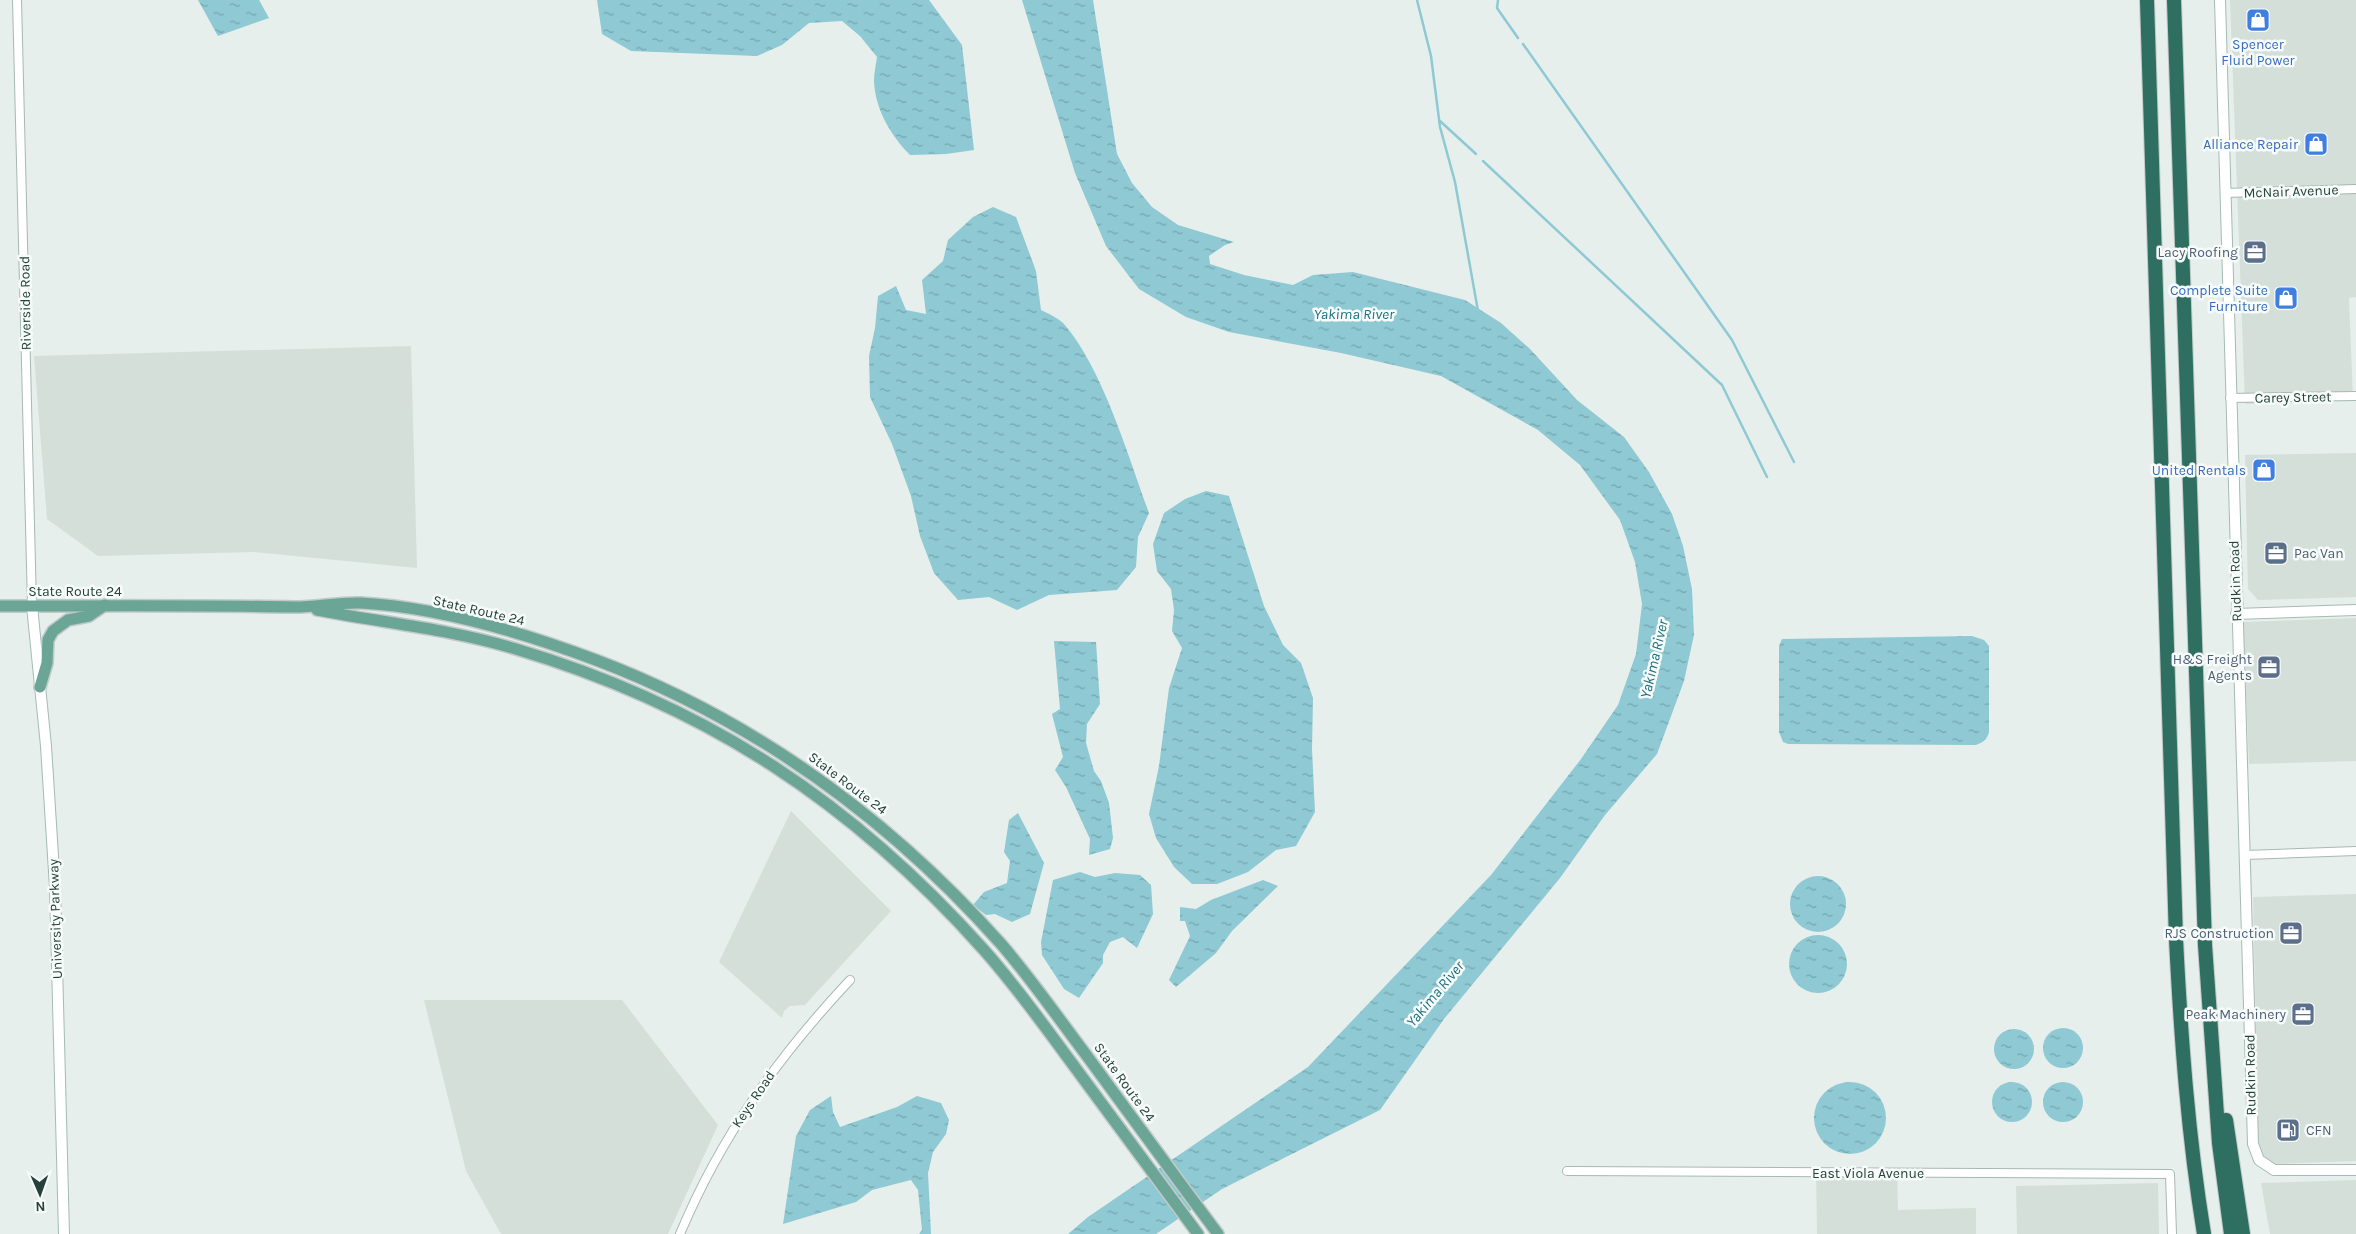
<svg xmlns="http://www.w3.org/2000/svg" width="2356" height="1234" font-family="Karla,sans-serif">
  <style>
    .built { fill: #d4dfda }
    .water { fill: url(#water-ripples) }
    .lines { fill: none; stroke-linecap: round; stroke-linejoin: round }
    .stream { stroke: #8ec9d4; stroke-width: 2.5 }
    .street-casing { stroke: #a8b8b2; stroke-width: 10 }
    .secondary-casing { stroke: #a4bbb3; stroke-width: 12 }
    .primary-casing { stroke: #c2cac8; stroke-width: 14 }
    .highway-casing { stroke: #c2cac8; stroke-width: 16 }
    .street { stroke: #fff; stroke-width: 8 }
    .secondary { stroke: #fff; stroke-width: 10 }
    .primary { stroke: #6aa596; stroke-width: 11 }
    .highway { stroke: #2f6f62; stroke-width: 14 }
    .labels { text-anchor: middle; stroke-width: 5; stroke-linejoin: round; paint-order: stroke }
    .shop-label { font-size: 14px; fill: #366cbe; stroke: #f7fbf9; text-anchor: end }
    .street-label { font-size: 14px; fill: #24423a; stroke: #f7fbf9 }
    .service-label { font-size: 14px; fill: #4e5e75; stroke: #f7fbf9; text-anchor: end }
    .water-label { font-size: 15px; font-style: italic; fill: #1c6f80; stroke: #f7fbf9 }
  </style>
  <defs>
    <pattern id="water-ripples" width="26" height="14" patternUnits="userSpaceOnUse" patternTransform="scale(1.25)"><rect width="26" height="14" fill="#8ec9d4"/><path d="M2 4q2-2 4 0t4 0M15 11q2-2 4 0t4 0" fill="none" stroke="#74a5ad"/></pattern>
  </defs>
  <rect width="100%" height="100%" fill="#e6efeb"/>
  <g class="built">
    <polygon points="2230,0 2356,0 2356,297 2349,298 2353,400 2245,404"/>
    <polygon points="411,346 417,568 254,552 98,556 47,519 34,356"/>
    <polygon points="2356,453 2356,597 2258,600 2248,589 2245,455"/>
    <polygon points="2356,618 2356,761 2249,764 2243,622"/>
    <polygon points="791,811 891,911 805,1005 790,1006 784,1011 782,1018 719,962"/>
    <polygon points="2356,894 2356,1161 2273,1164 2264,1158 2258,1141 2253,897"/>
    <polygon points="424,1000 622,1000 718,1125 668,1234 501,1234 466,1171"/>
    <polygon points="1897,1168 1898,1210 1976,1208 1976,1234 1817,1234 1816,1169"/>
    <polygon points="2356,1180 2356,1234 2270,1234 2261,1183"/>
    <polygon points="2158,1183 2159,1234 2017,1234 2016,1186"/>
  </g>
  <g class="water">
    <polygon points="198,0 259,0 269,18 218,36"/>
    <path d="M597,0h332l33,45 12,105 -28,4 -36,1c-19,-19 -35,-46 -36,-74 0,-8 2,-17 3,-24l-17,-21 -18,-15 -33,2 -27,22 -25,11 -126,-5 -29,-17z"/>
    <polygon points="1022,0 1093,0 1117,154 1132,183 1152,207 1178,225 1234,242 1225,245 1209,256 1210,264 1244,275 1293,285 1313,275 1353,272 1465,300 1501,323 1530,349 1577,400 1624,437 1649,472 1672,514 1683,546 1692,589 1694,635 1684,681 1657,754 1605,815 1560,878 1444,1019 1380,1110 1222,1189 1156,1234 1068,1234 1088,1217 1308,1067 1491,875 1581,759 1618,705 1636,654 1642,604 1635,562 1620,520 1580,465 1538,430 1441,376 1341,353 1229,332 1186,317 1139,289 1106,246 1075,173"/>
    <path d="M993,207l23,10 20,54 5,39c8,4 17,8 23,14 39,45 64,132 85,189l-11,24 -2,30 -19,23 -68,5 -32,15 -28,-13 -31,3 -24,-27 -14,-37 -9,-40 -19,-52 -22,-47 -1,-41 6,-28 3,-32 18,-10 10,24 20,4 -4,-34 21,-19 5,-21 25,-23z"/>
    <polygon points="1206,491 1229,496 1264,606 1283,645 1301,663 1313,698 1312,749 1315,812 1296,846 1276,850 1248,872 1217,884 1192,884 1174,867 1156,838 1149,814 1159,766 1169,688 1182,648 1172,631 1174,610 1171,589 1157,571 1153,544 1164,513 1185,499"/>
    <path d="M1972,636l12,4 5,6v86c-2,7 -5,10 -13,13l-188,-1 -5,-2 -4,-10v-86l3,-7z"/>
    <polygon points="1054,641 1096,642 1100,704 1087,724 1086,743 1094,771 1101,781 1109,803 1113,838 1110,849 1089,855 1090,839 1066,787 1055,770 1063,757 1052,714 1060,709"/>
    <polygon points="1018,813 1044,863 1030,914 1012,922 995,914 986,915 973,905 984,892 1007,883 1010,861 1004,852 1009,820"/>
    <polygon points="1080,872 1095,877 1115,873 1140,875 1151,885 1153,914 1137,948 1123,937 1110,942 1103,955 1103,963 1079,998 1064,989 1042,955 1041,942 1053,880"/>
    <circle cx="1818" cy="904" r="28"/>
    <polygon points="1263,880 1278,886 1232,931 1216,953 1176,987 1169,980 1190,936 1185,921 1180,921 1180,907 1196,909 1211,900"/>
    <circle cx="1818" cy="964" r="29"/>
    <circle cx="2063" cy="1048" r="20"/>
    <circle cx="2014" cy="1049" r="20"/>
    <circle cx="1850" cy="1118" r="36"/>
    <circle cx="2012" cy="1102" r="20"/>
    <circle cx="2063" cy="1102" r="20"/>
    <polygon points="831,1096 833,1112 840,1127 897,1107 917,1096 941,1103 949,1120 946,1134 933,1152 928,1173 931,1234 919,1234 922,1230 918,1190 911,1180 872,1190 856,1202 783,1224 796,1136 810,1110"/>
  </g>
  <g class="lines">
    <g class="stream">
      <polyline points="1417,0 1431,56 1440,127 1455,182 1478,311"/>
      <polyline points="1498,0 1497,8 1518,38"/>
      <polyline points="1523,44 1732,340 1794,462"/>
      <polyline points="1440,121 1476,154"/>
      <polyline points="1483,161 1722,385 1767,477"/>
    </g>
    <g class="street-casing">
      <g id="street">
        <polyline points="17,0 32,606"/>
        <polyline points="2225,193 2356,189"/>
        <polyline points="2230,398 2356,396"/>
        <polyline points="2245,855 2356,851"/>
        <polyline points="1567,1171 2170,1174 2172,1234"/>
        <path d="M680,1234c41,-98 98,-177 170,-254"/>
      </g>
    </g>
    <g class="secondary-casing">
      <g id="secondary">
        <polyline points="2220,0 2253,1144 2259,1160 2274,1170 2356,1170"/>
        <polyline points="32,606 46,746 55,887 64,1234"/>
        <polyline points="2236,614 2356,610"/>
      </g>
    </g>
    <g class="primary-casing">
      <g id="primary">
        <path d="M0,606c98,0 196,-1 295,1 22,0 44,-5 66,-4 77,4 163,30 235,57 158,60 294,159 406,285 30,35 57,74 85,111 44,60 87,119 131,178"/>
        <path d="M317,610c67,13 134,19 199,39 191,57 336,153 468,301 33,37 61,77 90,116 41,56 83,112 124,168"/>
        <polyline points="40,687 47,663 48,640 53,631 68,620 89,616 105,605"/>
      </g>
    </g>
    <g class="highway-casing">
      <g id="highway">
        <path d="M2147,0l29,939c5,99 12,197 28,295"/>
        <polyline points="2174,0 2205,945 2219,1143 2231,1234"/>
        <polyline points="2226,1120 2243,1234"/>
      </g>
    </g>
    <use href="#street" class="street"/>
    <use href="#secondary" class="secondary"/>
    <use href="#primary" class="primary"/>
    <use href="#highway" class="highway"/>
  </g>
  <defs>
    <g id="shop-square" transform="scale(1.25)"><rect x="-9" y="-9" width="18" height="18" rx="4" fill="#3f7fe0" stroke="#f7fbf9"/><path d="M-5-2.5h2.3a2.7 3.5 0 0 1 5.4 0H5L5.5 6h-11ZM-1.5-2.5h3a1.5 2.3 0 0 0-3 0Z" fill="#fff"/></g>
    <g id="office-square" transform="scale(1.25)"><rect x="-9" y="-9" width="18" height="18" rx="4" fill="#5c6f8a" stroke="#f7fbf9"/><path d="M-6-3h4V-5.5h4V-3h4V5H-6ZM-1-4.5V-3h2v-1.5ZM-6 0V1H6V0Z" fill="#fff"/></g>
    <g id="fuel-square" transform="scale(1.25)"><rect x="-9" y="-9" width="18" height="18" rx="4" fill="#5c6f8a" stroke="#f7fbf9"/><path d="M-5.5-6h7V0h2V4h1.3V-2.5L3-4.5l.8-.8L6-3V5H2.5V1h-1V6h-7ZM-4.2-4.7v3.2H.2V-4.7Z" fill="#fff"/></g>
  </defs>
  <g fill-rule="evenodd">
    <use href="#shop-square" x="2258" y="20"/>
    <use href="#shop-square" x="2316" y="144"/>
    <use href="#office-square" x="2255" y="252"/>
    <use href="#shop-square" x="2286" y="298"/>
    <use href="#shop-square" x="2264" y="470"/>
    <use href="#office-square" x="2276" y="553"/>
    <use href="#office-square" x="2269" y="667"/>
    <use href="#office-square" x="2291" y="933"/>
    <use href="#office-square" x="2303" y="1014"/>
    <use href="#fuel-square" x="2288" y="1130"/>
  </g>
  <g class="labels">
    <g class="shop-label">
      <text x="2258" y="49" text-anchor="middle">Spencer<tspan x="2258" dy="16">Fluid Power</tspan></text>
      <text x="2298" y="149">Alliance Repair</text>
      <text x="2268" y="295">Complete Suite<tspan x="2268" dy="16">Furniture</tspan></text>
      <text x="2246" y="475">United Rentals</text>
    </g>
    <g class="street-label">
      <text transform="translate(2291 191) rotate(-2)" y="5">McNair Avenue</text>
      <text transform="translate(25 303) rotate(-91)" y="5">Riverside Road</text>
      <text transform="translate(2293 397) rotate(-1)" y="5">Carey Street</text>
      <text transform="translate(2235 581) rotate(-92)" y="5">Rudkin Road</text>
      <text x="75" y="596">State Route 24</text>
      <text transform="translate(479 610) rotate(13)" y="5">State Route 24</text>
      <text transform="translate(848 783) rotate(37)" y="5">State Route 24</text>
      <text transform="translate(55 919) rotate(-92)" y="5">University Parkway</text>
      <text transform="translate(2250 1075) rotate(-91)" y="5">Rudkin Road</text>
      <text transform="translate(1125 1082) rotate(54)" y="5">State Route 24</text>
      <text transform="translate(753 1099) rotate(-56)" y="5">Keys Road</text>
      <text x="1868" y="1178">East Viola Avenue</text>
    </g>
    <g class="service-label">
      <text x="2238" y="257">Lacy Roofing</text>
      <text x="2294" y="558" text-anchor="start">Pac Van</text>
      <text x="2252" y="664">H&amp;S Freight<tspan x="2252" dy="16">Agents</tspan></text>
      <text x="2274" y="938">RJS Construction</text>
      <text x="2286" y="1019">Peak Machinery</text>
      <text x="2306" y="1135" text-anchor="start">CFN</text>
    </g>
    <g class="water-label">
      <text x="1354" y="319">Yakima River</text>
      <text transform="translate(1654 659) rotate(-77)" y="5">Yakima River</text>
      <text transform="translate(1435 994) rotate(-50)" y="5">Yakima River</text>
    </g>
  </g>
  <g transform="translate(40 1194) rotate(178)" stroke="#f7fbf9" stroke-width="4" paint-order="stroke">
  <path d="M0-4L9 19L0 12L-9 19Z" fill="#24423a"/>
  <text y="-8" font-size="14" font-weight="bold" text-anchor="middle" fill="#24423a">N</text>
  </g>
</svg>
